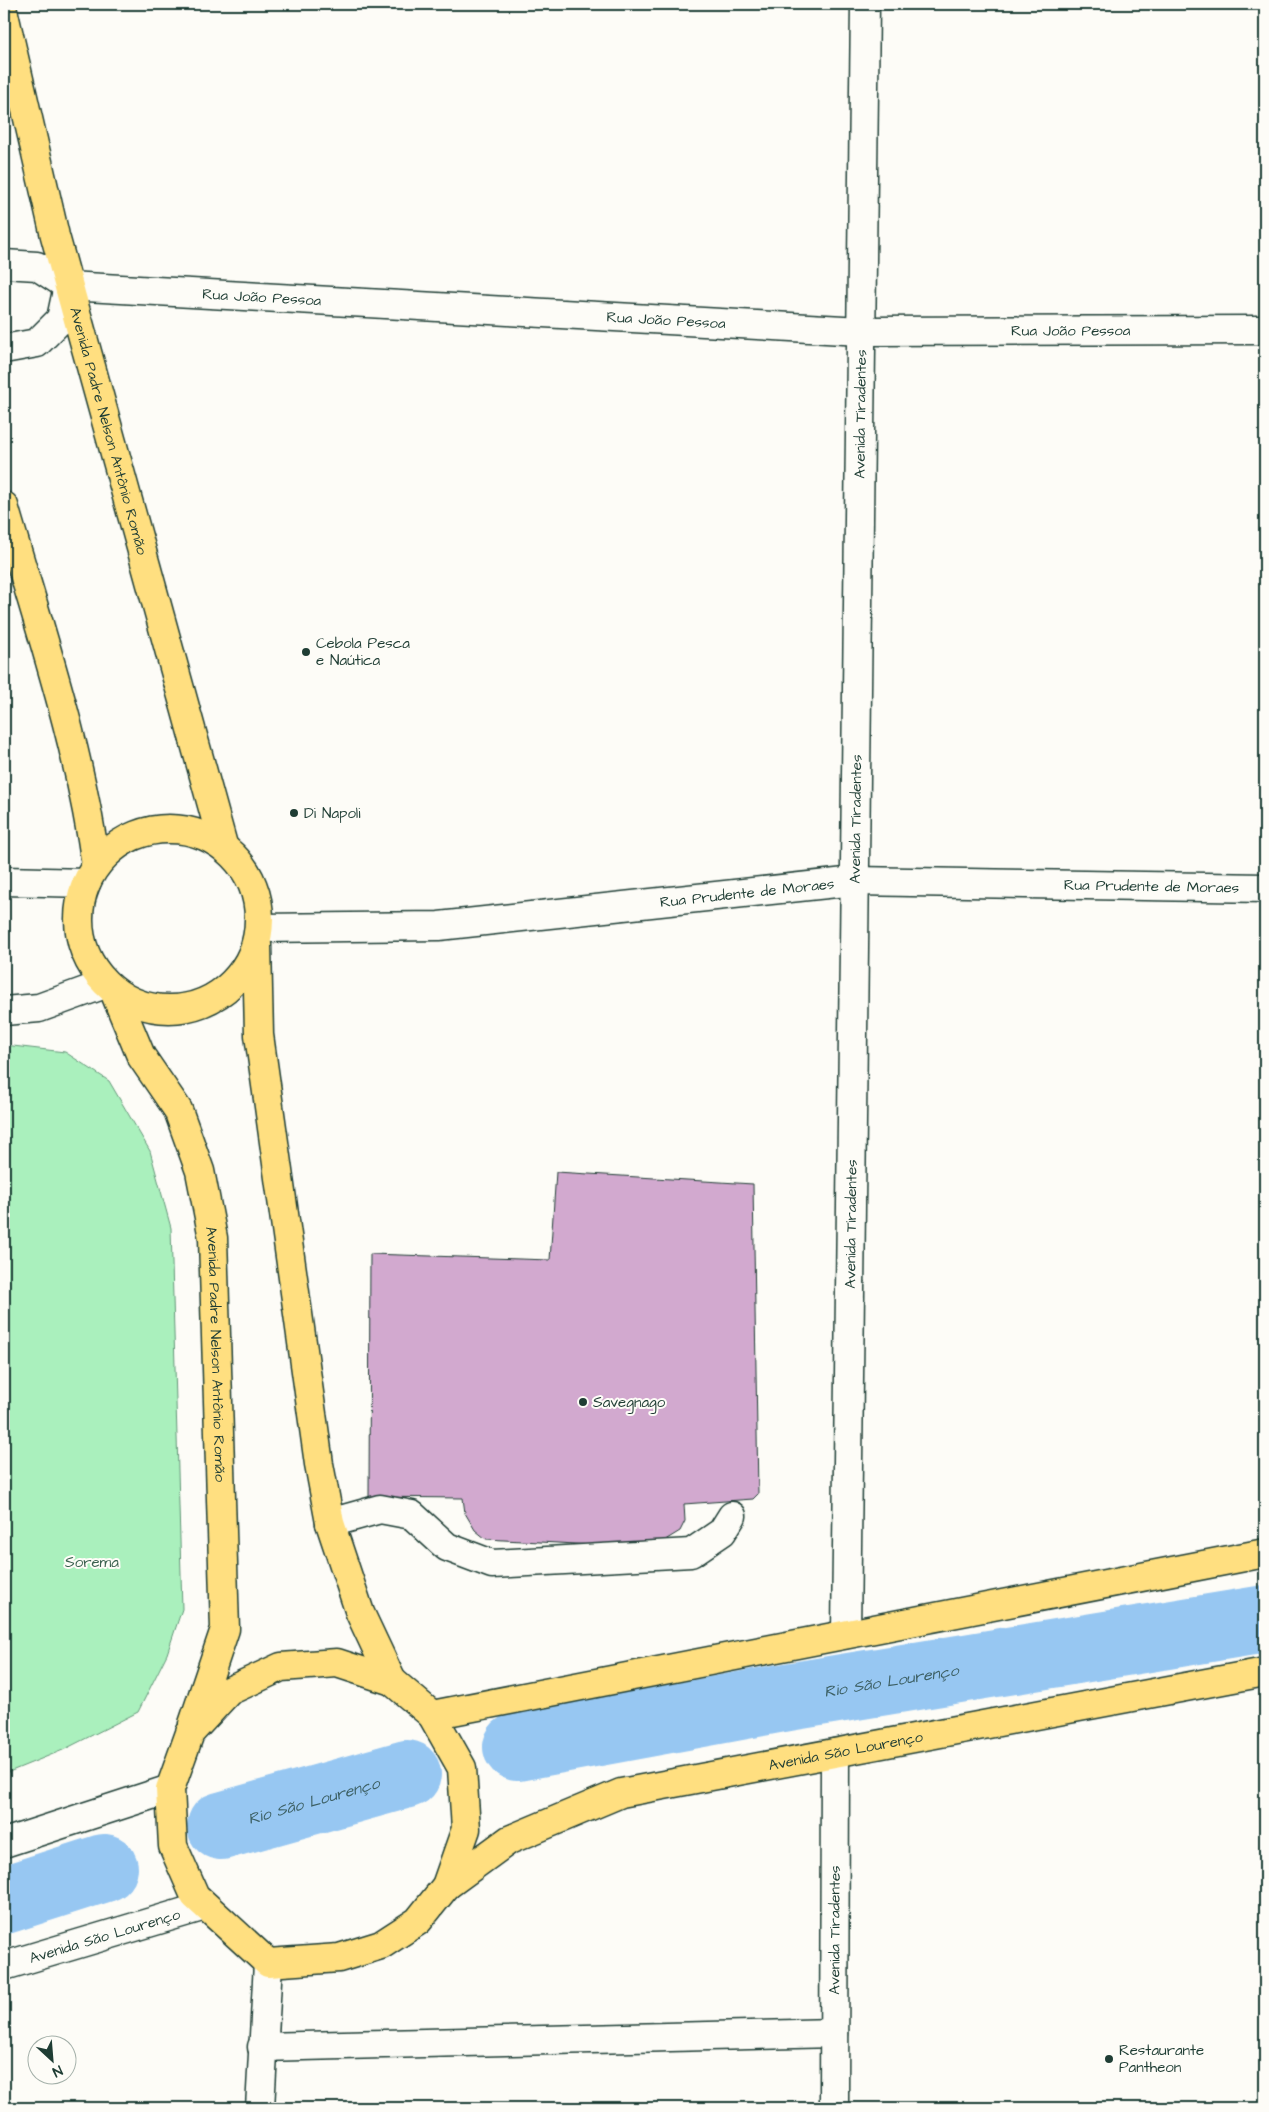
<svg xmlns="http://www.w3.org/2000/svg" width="1269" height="2112" font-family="'Architects Daughter',sans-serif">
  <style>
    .green { fill: #aaf0bd; stroke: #649678 }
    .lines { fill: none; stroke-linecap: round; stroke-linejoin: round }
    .river { stroke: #97c7f2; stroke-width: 68 }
    .building { fill: #d2a9cf; stroke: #1f3d34 }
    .minor-casing { stroke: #1f3d34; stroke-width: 31 }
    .major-casing { stroke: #1f3d34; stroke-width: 31 }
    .minor { stroke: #fdfcf7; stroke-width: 28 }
    .major { stroke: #ffdf80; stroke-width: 28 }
    .poi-dot { fill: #1f3d34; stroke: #fdfcf7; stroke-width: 2 }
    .labels { text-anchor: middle; stroke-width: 4; stroke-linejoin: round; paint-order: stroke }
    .street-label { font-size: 15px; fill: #1f3d34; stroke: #fdfcf7 }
    .poi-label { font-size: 15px; fill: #1f3d34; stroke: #fdfcf7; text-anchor: start }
    .park-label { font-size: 15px; fill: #3b614f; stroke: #fdfcf7 }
    .water-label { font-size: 16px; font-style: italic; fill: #3d6064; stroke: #fdfcf7 }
  </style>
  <rect width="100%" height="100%" fill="#fdfcf7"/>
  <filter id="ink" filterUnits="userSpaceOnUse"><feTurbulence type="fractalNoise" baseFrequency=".02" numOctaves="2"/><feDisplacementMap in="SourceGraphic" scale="10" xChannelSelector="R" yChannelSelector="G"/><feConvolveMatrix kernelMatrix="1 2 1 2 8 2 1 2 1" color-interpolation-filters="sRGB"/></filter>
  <g filter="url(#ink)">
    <polygon class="green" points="4,1045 65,1052 109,1081 150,1151 171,1228 182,1609 167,1654 138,1712 63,1750 4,1774"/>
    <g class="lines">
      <g class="river">
        <path id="s1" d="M517,1747l271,-50 477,-78"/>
        <path id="s2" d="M221,1826l186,-52"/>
        <polyline points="4,1900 104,1868"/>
      </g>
    </g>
    <polygon class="building" points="556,1172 753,1184 758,1494 753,1499 684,1504 685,1521 680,1531 662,1542 647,1548 486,1539 475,1530 465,1513 463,1498 369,1497 370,1254 550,1260"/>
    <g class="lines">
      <g class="minor-casing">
        <g id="minor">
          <path id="s3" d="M4,264l33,2 31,20 793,45 404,-1"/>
          <polyline points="4,349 37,343 61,319 68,286"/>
          <polyline points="4,881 86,883"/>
          <path id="s4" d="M260,928l179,-2 416,-45 410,7"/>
          <polyline points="4,1011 39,1008 105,984"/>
          <polyline points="330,1523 380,1509 412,1515 447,1547 492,1564 691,1553 722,1532 732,1516"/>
          <path id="s5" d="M846,1634l19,-1630"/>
          <polyline points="4,1843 170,1789"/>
          <path id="s6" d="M4,1966l201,-60"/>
          <polyline points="262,2047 834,2033"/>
          <polyline points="260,2108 268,1963"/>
          <path id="s7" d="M834,2108l1,-355"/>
        </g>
      </g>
      <g class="major-casing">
        <g id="major">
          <path id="s8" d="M4,14l51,222 168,609"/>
          <path d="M4,506c34,118 75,237 92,359"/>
          <circle cx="169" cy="919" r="90"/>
          <polyline points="257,944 259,1035 319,1464 330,1523 360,1613 392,1681"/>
          <path id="s9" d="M114,991l27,65 37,54 22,61 13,67 12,391 -32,95"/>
          <polygon points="337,1663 392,1681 432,1715 462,1768 466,1829 446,1886 418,1921 381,1945 339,1958 268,1963 195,1896 173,1846 170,1789 190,1733 229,1691 281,1667"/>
          <polyline points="432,1715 1265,1553"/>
          <path id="s10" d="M446,1886l63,-46 112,-47 644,-121"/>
        </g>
      </g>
      <use href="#minor" class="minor"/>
      <use href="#major" class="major"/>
    </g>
  </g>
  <g class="poi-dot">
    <circle cx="306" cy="652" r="5"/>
    <circle cx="294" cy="813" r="5"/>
    <circle cx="583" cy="1402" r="5"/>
    <circle cx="1109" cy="2059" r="5"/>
  </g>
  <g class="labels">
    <g class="street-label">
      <text dy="5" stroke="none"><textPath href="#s3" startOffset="264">Rua João Pessoa</textPath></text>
      <text dy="5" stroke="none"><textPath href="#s3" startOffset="669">Rua João Pessoa</textPath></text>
      <text dy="5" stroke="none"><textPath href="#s3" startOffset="1074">Rua João Pessoa</textPath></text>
      <text dy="5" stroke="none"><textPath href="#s5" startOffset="1220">Avenida Tiradentes</textPath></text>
      <text dy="5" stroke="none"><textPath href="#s8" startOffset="430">Avenida Padre Nelson Antônio Romão</textPath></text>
      <text dy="5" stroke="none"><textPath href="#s5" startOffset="815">Avenida Tiradentes</textPath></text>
      <text dy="5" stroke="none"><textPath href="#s4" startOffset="894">Rua Prudente de Moraes</textPath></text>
      <text dy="5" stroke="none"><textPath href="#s4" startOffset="489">Rua Prudente de Moraes</textPath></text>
      <text dy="5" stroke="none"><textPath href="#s5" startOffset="410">Avenida Tiradentes</textPath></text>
      <text dy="5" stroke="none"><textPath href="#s9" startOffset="385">Avenida Padre Nelson Antônio Romão</textPath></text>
      <text dy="5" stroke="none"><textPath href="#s10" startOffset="428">Avenida São Lourenço</textPath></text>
      <text dy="5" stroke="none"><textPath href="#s7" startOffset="178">Avenida Tiradentes</textPath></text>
      <text dy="5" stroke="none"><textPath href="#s6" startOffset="105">Avenida São Lourenço</textPath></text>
    </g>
    <g class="poi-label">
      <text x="316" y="648">Cebola Pesca<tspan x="316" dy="17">e Naútica</tspan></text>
      <text x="304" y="818">Di Napoli</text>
      <text x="593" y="1407">Savegnago</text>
      <text x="1119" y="2055">Restaurante<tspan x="1119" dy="17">Pantheon</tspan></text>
    </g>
    <g class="park-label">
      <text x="92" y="1567">Sorema</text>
    </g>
    <g class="water-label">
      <text dy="6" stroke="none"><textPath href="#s1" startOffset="380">Rio São Lourenço</textPath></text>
      <text dy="6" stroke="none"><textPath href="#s2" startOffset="96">Rio São Lourenço</textPath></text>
    </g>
  </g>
  <rect width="1269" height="2112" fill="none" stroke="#fdfcf7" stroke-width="20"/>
  <rect x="10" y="10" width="1249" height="2092" fill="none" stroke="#1f3d34" stroke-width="2" filter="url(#ink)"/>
  <g transform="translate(52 2060) rotate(154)"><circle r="24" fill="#fdfcf7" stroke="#a4b0a9"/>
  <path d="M0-4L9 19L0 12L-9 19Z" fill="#1f3d34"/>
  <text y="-8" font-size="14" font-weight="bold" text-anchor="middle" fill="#1f3d34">N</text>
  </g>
</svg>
